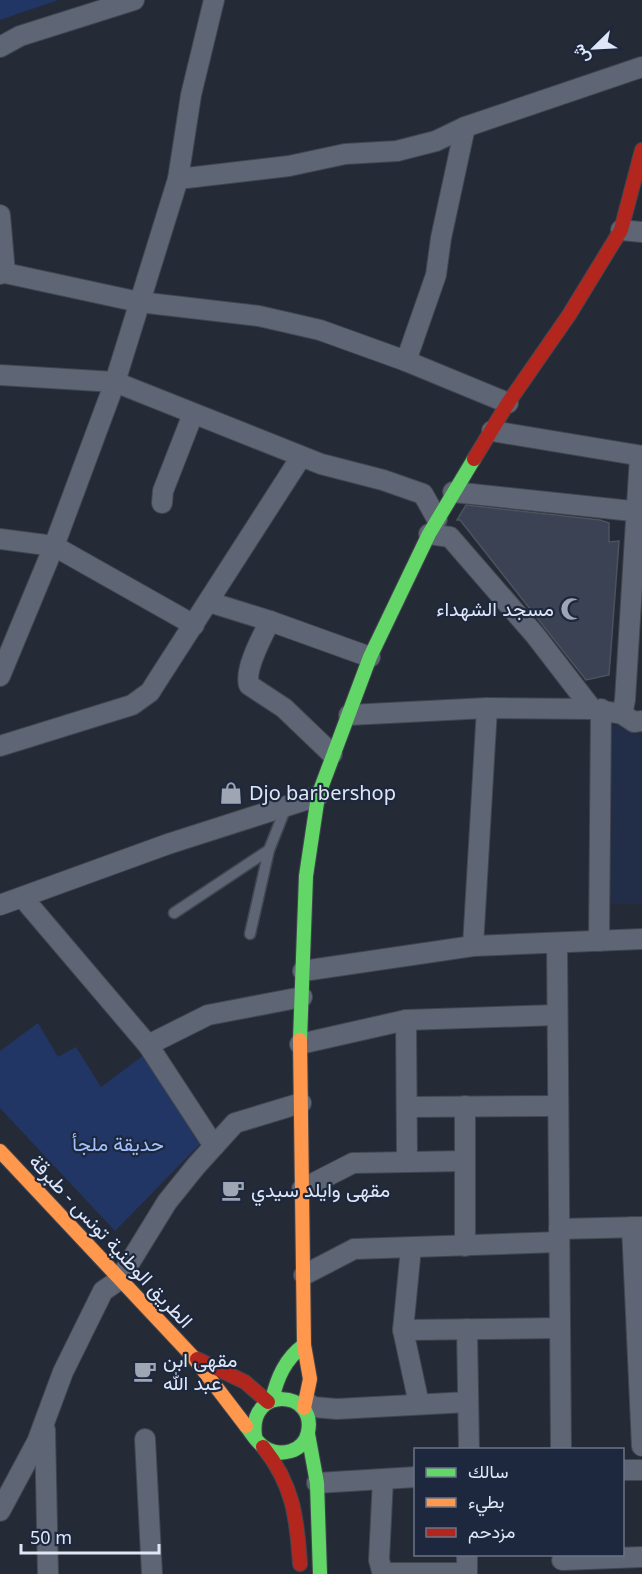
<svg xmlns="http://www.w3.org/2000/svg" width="642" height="1574" font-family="'Noto Sans',Vazirmatn,sans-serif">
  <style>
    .built { fill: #222e47 }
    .green { fill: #213664 }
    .building { fill: #3a4254; stroke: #4d535e; stroke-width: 1.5 }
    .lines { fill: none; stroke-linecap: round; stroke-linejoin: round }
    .lane-casing { stroke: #41464f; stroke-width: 13 }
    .street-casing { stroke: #41464f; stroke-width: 22 }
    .fast-casing { stroke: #41464f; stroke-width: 16 }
    .slow-casing { stroke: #41464f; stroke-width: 16 }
    .jam-casing { stroke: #41464f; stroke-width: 16 }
    .lane { stroke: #5e6676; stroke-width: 10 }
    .street { stroke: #5e6676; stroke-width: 20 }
    .fast { stroke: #63d668; stroke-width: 14 }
    .slow { stroke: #ff974d; stroke-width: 14 }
    .jam { stroke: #b3261e; stroke-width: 14 }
    .labels { text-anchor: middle; stroke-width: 4.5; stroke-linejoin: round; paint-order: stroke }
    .poi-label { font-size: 20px; fill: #dfe7f6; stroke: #1d283e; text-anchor: start }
    .park-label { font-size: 20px; fill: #a3c1fc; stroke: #1d283e }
    .street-label { font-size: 20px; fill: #dfe7f6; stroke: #1d283e }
  </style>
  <rect width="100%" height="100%" fill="#252b36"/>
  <polygon class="built" points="607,725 642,727 642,904 611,904"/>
  <g class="green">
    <polygon points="0,0 58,0 0,20"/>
    <polygon points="38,1023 58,1057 76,1047 101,1087 144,1055 201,1143 115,1231 0,1108 0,1051"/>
  </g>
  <polygon class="building" points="466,505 600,520 609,523 609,542 619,541 609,675 586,680 460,520 457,520"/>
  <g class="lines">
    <g class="lane-casing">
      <g id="lane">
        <polyline points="174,913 269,850"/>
        <polyline points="250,934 269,850 286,807"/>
      </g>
    </g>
    <g class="street-casing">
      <g id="street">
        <polyline points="0,47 20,36 134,0"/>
        <polyline points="178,179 289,166 345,154 397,151 436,141 465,127 642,67"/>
        <polyline points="0,215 5,273"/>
        <polyline points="621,230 642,232"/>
        <polyline points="0,274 5,273 139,302 259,316 320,330 406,361 508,403"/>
        <polyline points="406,361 436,275 441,238 465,127"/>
        <polyline points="0,375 115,382 321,464 383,480 423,494 437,519"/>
        <polyline points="492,431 642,456"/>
        <polyline points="453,492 642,512"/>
        <polyline points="162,503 163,491 193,414"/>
        <polyline points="429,534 450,537 535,635 592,709"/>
        <polyline points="0,539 54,546 194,625"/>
        <polyline points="209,602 270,621 370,657"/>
        <path d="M270,621c-7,14 -26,48 -21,64l35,23 48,46"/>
        <polyline points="0,676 54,546 115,382 178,179 191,95 214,0"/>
        <polyline points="622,714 625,700 640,456"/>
        <polyline points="349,715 487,708 592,709 622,714 634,722 642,721"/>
        <polyline points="0,746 132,705 150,692 155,684 301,457"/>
        <polyline points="23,898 148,1045 214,1146"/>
        <polyline points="0,905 168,844 318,796"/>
        <polyline points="599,941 601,709"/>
        <polyline points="557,943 561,1450"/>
        <polyline points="473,946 487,708"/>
        <polyline points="303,971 473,946 642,939"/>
        <polyline points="406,1020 407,1161"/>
        <polyline points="300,1044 406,1020 557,1015"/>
        <polyline points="148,1045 208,1015 302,997"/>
        <polyline points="465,1106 465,1246"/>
        <polyline points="408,1107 558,1106"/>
        <polyline points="302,1189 353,1163 465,1161"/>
        <polyline points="632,1227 642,1446"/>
        <polyline points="559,1229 642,1227"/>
        <polyline points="411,1248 403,1330 419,1404"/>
        <polyline points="304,1275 354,1249 559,1242"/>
        <polyline points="467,1329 469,1450"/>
        <polyline points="403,1330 560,1328"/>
        <polyline points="306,1402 313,1407 337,1409 468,1402"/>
        <polyline points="45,1430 48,1574"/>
        <polyline points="145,1439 152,1574"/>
        <polyline points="622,1470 642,1470"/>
        <polyline points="383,1479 379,1560 382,1571 387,1573 467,1573"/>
        <polyline points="317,1483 416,1477"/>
        <polyline points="0,1511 37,1442 63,1372 103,1291 119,1280 167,1202 196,1166 235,1123 301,1103"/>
        <polyline points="562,1560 642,1557"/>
        <polyline points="467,1574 467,1554"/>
      </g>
    </g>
    <g class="fast-casing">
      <g id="fast">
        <polyline points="300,1040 306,876 318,796 370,657 429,534 474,459"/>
        <path d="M272,1400c5,-22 13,-41 32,-55"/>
        <path d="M246,1426c5,6 11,17 18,21 16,11 40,5 44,-15 9,-42 -60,-47 -53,4"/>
        <polyline points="308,1434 317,1483 320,1574"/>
      </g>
    </g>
    <g class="slow-casing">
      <g id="slow">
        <polyline points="300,1040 304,1345 310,1379 304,1408"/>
        <polyline points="0,1151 194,1358 246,1426"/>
      </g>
    </g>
    <g class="jam-casing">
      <g id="jam">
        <polyline points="474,459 508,403 569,315 621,230 642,150"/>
        <polyline points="197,1359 245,1382 268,1402"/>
        <path d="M263,1447c30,37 34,71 37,117"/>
      </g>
    </g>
    <use href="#lane" class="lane"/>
    <use href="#street" class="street"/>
    <use href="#fast" class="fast"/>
    <use href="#slow" class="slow"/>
    <use href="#jam" class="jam"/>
  </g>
  <defs>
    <g id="mosque-bare" transform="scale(1.8)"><path d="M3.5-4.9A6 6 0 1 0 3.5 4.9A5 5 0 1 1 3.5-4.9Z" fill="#9ea5b3" stroke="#1d283e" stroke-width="2.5" paint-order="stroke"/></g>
    <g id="shop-bare" transform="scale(1.8)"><path d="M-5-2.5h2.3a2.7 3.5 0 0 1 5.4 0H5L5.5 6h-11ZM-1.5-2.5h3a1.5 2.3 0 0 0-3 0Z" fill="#9ea5b3" stroke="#1d283e" stroke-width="2.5" paint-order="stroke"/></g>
    <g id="cafe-bare" transform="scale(1.8)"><path d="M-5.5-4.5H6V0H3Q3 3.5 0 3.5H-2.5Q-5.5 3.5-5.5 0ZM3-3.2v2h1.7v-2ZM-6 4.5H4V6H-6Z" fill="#9ea5b3" stroke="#1d283e" stroke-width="2.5" paint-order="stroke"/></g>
  </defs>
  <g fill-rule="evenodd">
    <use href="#mosque-bare" x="572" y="609"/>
    <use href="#shop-bare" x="231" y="793"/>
    <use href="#cafe-bare" x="233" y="1190"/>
    <use href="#cafe-bare" x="145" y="1371"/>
  </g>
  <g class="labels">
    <g class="poi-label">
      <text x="554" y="616" text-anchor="end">مسجد الشهداء</text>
      <text x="249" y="800">Djo barbershop</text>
      <text x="251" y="1197">مقهى وايلد سيدي</text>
      <text x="163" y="1367">مقهى ابن<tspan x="163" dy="23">عبد الله</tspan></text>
    </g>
    <g class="park-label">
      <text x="118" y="1151">حديقة ملجأ</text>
    </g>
    <g class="street-label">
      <text transform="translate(111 1241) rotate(47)" y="7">الطريق الوطنية تونس - طبرقة</text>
    </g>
  </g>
  <rect x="414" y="1448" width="210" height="108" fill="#1d283e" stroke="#6b7488" stroke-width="1.5"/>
  <rect x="426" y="1468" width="30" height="9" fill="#63d668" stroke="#6b7488" stroke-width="1.5"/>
  <text x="468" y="1478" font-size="18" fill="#dfe7f6">سالك</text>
  <rect x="426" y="1498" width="30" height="9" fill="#ff974d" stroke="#6b7488" stroke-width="1.5"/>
  <text x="468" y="1508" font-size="18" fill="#dfe7f6">بطيء</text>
  <rect x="426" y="1528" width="30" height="9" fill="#b3261e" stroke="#6b7488" stroke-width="1.5"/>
  <text x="468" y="1538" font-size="18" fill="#dfe7f6">مزدحم</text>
  <g transform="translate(594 48) rotate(246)" stroke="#1d283e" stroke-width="4.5" paint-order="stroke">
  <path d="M0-4.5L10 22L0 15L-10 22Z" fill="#dfe7f6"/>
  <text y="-9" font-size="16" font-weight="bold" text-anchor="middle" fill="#dfe7f6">ش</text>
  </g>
  <path d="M21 1544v9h138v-9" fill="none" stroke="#dfe7f6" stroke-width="3"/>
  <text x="30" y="1544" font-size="18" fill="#dfe7f6" stroke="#1d283e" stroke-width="4.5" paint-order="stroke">50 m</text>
</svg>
